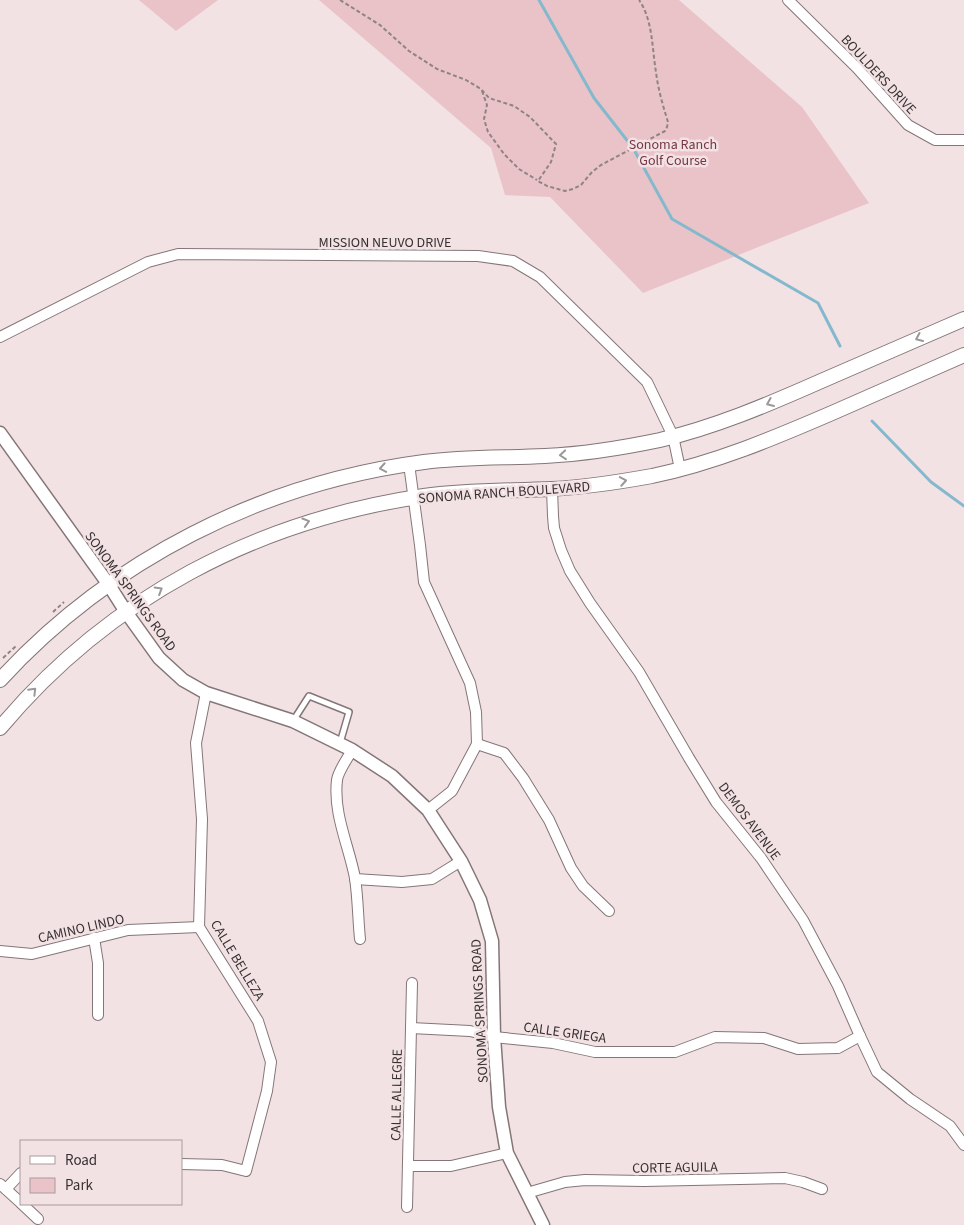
<svg xmlns="http://www.w3.org/2000/svg" width="964" height="1225" font-family="'Source Sans 3',sans-serif">
  <style>
    .green { fill: #eac3c8 }
    .lines { fill: none; stroke-linecap: round; stroke-linejoin: round }
    .stream { stroke: #84b9cd; stroke-width: 3 }
    .service-casing { stroke: #847678; stroke-width: 8 }
    .minor-casing { stroke: #847678; stroke-width: 12 }
    .tertiary-casing { stroke: #847678; stroke-width: 15 }
    .secondary-casing { stroke: #847678; stroke-width: 16 }
    .path { stroke: #8f8485; stroke-width: 2; stroke-dasharray: 4 2.5; stroke-linecap: butt }
    .service { stroke: #fff; stroke-width: 5 }
    .minor { stroke: #fff; stroke-width: 10 }
    .tertiary { stroke: #fff; stroke-width: 12 }
    .secondary { stroke: #fff; stroke-width: 14 }
    .oneway { stroke: #9b9898 }
    .labels { text-anchor: middle; stroke-width: 5; stroke-linejoin: round; paint-order: stroke }
    .street-label { font-size: 14px; fill: #373132; stroke: #f3e2e4 }
    .park-label { font-size: 14px; fill: #773645; stroke: #f3e2e4 }
  </style>
  <rect width="100%" height="100%" fill="#f3e2e4"/>
  <g class="green">
    <polygon points="139,0 218,0 176,31"/>
    <polygon points="319,0 679,0 802,107 869,203 643,293 550,197 505,195 491,148"/>
  </g>
  <g class="lines">
    <g class="stream">
      <polyline points="539,0 594,98 633,148 672,219 818,303 840,346"/>
      <polyline points="872,421 931,482 964,506"/>
    </g>
    <g class="service-casing">
      <polyline id="service" points="293,721 309,696 349,712 340,743"/>
    </g>
    <g class="minor-casing">
      <g id="minor">
        <polyline points="788,0 857,68 908,125 935,140 964,140"/>
        <polyline points="0,337 148,262 178,254 478,256 513,261 540,277 647,382 673,436 680,469"/>
        <polyline points="409,464 420,545 424,582 470,683 476,712 477,744 452,791 428,810"/>
        <polyline points="552,489 553,516 554,528 561,550 570,571 590,603 639,672 689,758 716,802 761,858 803,920 838,986 860,1036 877,1072 910,1099 950,1126 964,1145"/>
        <polyline points="477,744 504,753 523,778 549,820 571,868 583,886 609,911"/>
        <path d="M352,750c-4,8 -14,21 -15,30 -4,34 12,66 18,98 3,20 3,41 5,61"/>
        <polyline points="355,879 402,882 432,879 461,861"/>
        <polyline points="94,938 98,963 98,1015"/>
        <polyline points="0,951 32,954 128,930 199,927"/>
        <polyline points="411,1028 470,1031 494,1037 553,1043 595,1052 675,1052 715,1037 764,1038 798,1049 838,1048 860,1036"/>
        <polyline points="181,1164 222,1165 246,1171 267,1091 271,1062 258,1021 199,927 202,819 196,743 206,693"/>
        <polyline points="408,1166 451,1166 507,1153"/>
        <polyline points="0,1184 21,1203"/>
        <polyline points="6,1189 21,1173"/>
        <polyline points="527,1193 565,1182 585,1180 644,1181 785,1178 803,1182 822,1189"/>
        <polyline points="22,1204 38,1219"/>
        <polyline points="407,1207 412,983"/>
      </g>
    </g>
    <g class="tertiary-casing">
      <polyline id="tertiary" points="0,433 109,585 126,612 159,658 183,680 206,693 293,721 352,750 392,776 428,810 461,861 480,900 492,941 494,1037 499,1107 507,1153 543,1225"/>
    </g>
    <g class="secondary-casing">
      <g id="secondary">
        <path d="M0,680c110,-120 262,-197 424,-218 40,-5 80,-4 121,-6 39,-2 77,-8 115,-16 55,-13 107,-35 159,-58 48,-21 97,-42 145,-63"/>
        <path d="M0,728c110,-131 256,-207 424,-232 43,-6 85,-5 128,-7 34,-2 67,-7 100,-13 63,-13 122,-38 180,-63 44,-19 88,-39 132,-58"/>
      </g>
    </g>
    <g class="path">
      <path d="M340,0l40,25 29,26 28,18 29,11 15,9 8,9 25,8 16,11 26,27 -5,18 -13,19 9,5 18,5 8,-2 8,-4 11,-13 9,-7 64,-34 2,-4 1,-5c-5,-16 -10,-33 -12,-50 -4,-23 -3,-52 -17,-72"/>
      <polyline points="482,91 487,105 484,119 488,132 504,154 519,169 537,180"/>
      <polyline points="53,612 64,602"/>
      <polyline points="3,658 16,646"/>
    </g>
    <use href="#service" class="service"/>
    <use href="#minor" class="minor"/>
    <use href="#tertiary" class="tertiary"/>
    <use href="#secondary" class="secondary"/>
  </g>
  <defs><path id="oneway-chevron" d="M-2-3.5L2.5 0L-2 3.5" fill="none" stroke-width="1.6" stroke-linecap="round" stroke-linejoin="round" transform="scale(1.25)"/></defs>
  <g class="oneway">
    <use href="#oneway-chevron" transform="translate(919 338) rotate(156)"/>
    <use href="#oneway-chevron" transform="translate(770 403) rotate(157)"/>
    <use href="#oneway-chevron" transform="translate(563 455) rotate(175)"/>
    <use href="#oneway-chevron" transform="translate(383 468) rotate(170)"/>
    <use href="#oneway-chevron" transform="translate(623 481) rotate(-10)"/>
    <use href="#oneway-chevron" transform="translate(306 522) rotate(-17)"/>
    <use href="#oneway-chevron" transform="translate(159 590) rotate(-31)"/>
    <use href="#oneway-chevron" transform="translate(33 691) rotate(-45)"/>
  </g>
  <g class="labels">
    <g class="street-label">
      <text transform="translate(879 74) rotate(47)" y="5">BOULDERS DRIVE</text>
      <text x="385" y="247">MISSION NEUVO DRIVE</text>
      <text transform="translate(504 492) rotate(-4)" y="5">SONOMA RANCH BOULEVARD</text>
      <text transform="translate(131 591) rotate(54)" y="5">SONOMA SPRINGS ROAD</text>
      <text transform="translate(750 821) rotate(53)" y="5">DEMOS AVENUE</text>
      <text transform="translate(81 928) rotate(-13)" y="5">CAMINO LINDO</text>
      <text transform="translate(238 960) rotate(59)" y="5">CALLE BELLEZA</text>
      <text transform="translate(479 1011) rotate(-93)" y="5">SONOMA SPRINGS ROAD</text>
      <text transform="translate(565 1032) rotate(8)" y="5">CALLE GRIEGA</text>
      <text transform="translate(396 1095) rotate(-89)" y="5">CALLE ALLEGRE</text>
      <text transform="translate(675 1167) rotate(-1)" y="5">CORTE AGUILA</text>
    </g>
    <g class="park-label">
      <text x="673" y="149">Sonoma Ranch<tspan x="673" dy="16">Golf Course</tspan></text>
    </g>
  </g>
  <rect x="20" y="1140" width="162" height="65" fill="#f3e2e4" stroke="#a89b9d"/>
  <rect x="30" y="1156" width="25" height="8" fill="#ffffff" stroke="#a89b9d"/>
  <text x="65" y="1165" font-size="15" fill="#373132">Road</text>
  <rect x="30" y="1178" width="25" height="15" fill="#eac3c8" stroke="#a89b9d"/>
  <text x="65" y="1190" font-size="15" fill="#373132">Park</text>
</svg>
